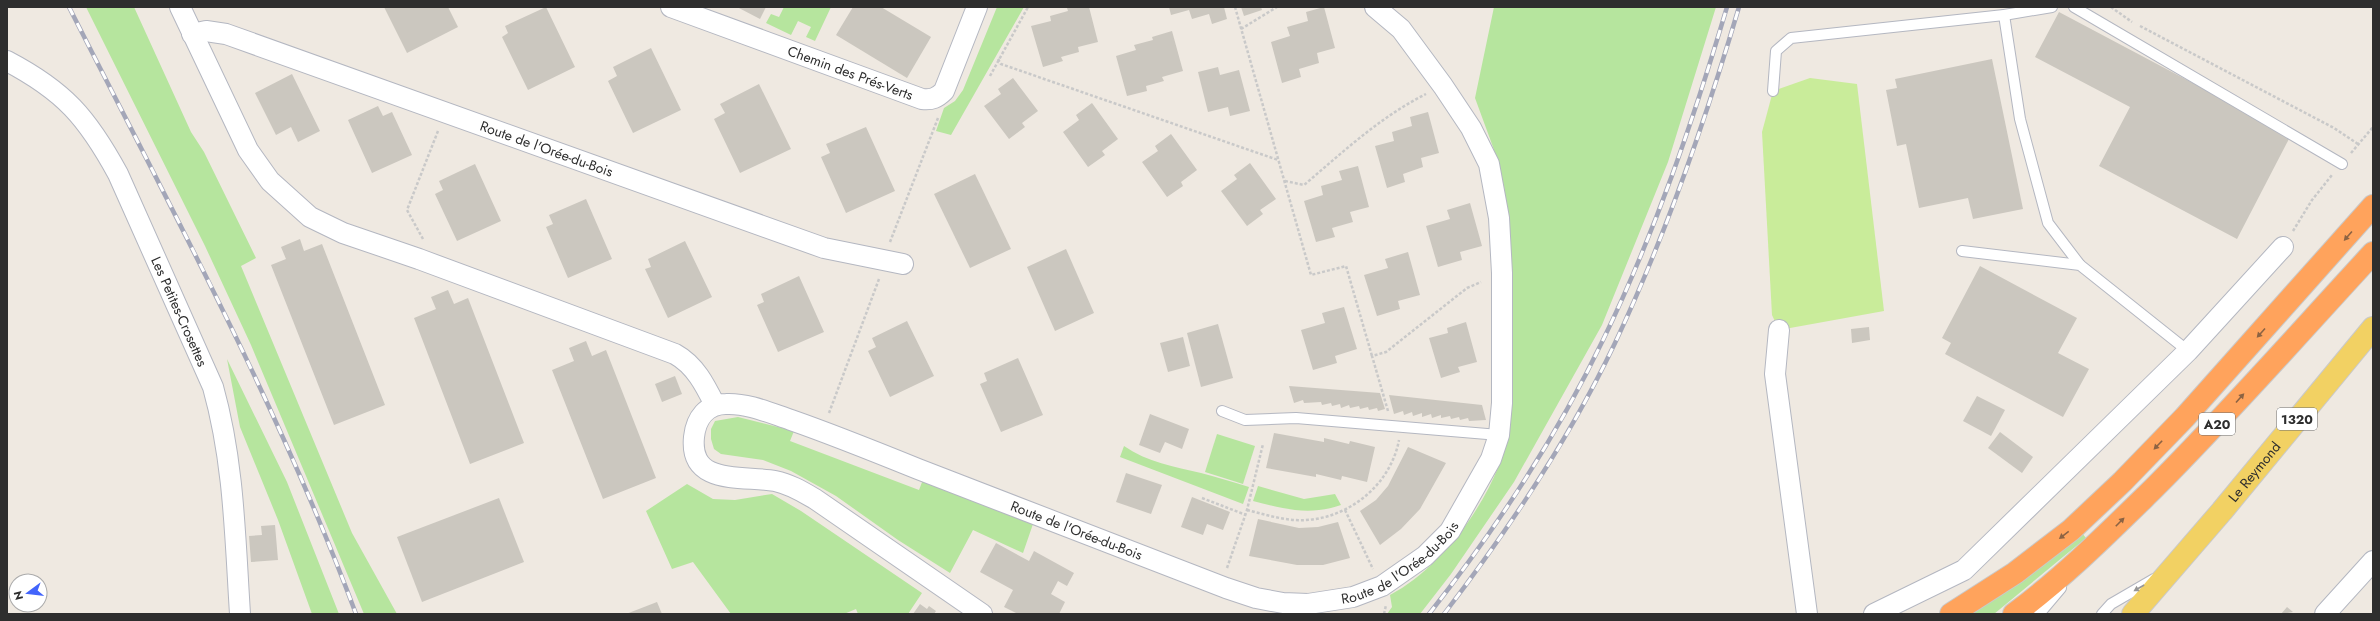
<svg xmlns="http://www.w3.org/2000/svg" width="2380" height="621" font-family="Jost,sans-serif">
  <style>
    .green { fill: #b6e59e }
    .pitch { fill: #c9ec9a }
    .building { fill: #cbc7bf }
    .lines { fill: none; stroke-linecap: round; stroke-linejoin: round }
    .lane-casing { stroke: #b4b7c1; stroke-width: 12 }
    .street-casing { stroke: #b4b7c1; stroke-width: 22 }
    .primary-casing { stroke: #c9c9c9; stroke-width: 24 }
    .highway-casing { stroke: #c9c9c9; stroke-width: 24 }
    .path { stroke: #c9c9c9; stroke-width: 2.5; stroke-dasharray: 3 2; stroke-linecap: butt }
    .lane { stroke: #fff; stroke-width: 10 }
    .street { stroke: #fff; stroke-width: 20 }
    .primary { stroke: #f2d163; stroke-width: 22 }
    .highway { stroke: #ffa35c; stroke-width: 22 }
    .rail-casing { stroke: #a3a6b8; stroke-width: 4.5 }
    .rail { stroke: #fff; stroke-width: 3; stroke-dasharray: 9; stroke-linecap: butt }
    .oneway { fill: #8c6343 }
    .oneway2 { fill: #969696 }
    .labels { text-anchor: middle; stroke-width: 3.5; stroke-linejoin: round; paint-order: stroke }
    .shield { fill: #fff; stroke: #6d6d6d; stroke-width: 1 }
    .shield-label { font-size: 13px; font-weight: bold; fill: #2e2e2e }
    .street-label { font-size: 14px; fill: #2e2e2e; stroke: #fff }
  </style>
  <rect width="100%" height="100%" fill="#efe9e1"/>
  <g class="green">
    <polygon points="86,7 134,7 191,132 204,152 256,258 241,266 352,533 397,614 364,614 251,345 205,246"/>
    <polygon points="784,7 831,7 815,41 806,37 811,27 798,21 791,35 766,23 771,14 779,17"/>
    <polygon points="997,7 1024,7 951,135 936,131 944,108 955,101 963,90"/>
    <path d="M1494,7h222l-48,155 -66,163 -88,157 -63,92 -31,40h-33l5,-7 -2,-12c57,-30 112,-109 121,-173l1,-139 -8,-97 -11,-39 -18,-49z"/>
    <polygon points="227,359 287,482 339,614 312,614 278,520 240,427"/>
    <polygon points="738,417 794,431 790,441 919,490 924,477 1033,524 1023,553 973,530 950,573 898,540 836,496 791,471 763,460 721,454 714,449 711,439 711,429 715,421"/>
    <polygon points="1217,434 1255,446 1243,484 1205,472"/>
    <path d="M1124,446c23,16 51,21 77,27 16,4 32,9 48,14l-6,17 -123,-47z"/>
    <polygon points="687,484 713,499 735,500 772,494 801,511 922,593 908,614 858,614 856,609 844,614 731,614 693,562 672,569 646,511"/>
    <path d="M1258,486l46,13 31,-5 6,11c-32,11 -57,4 -88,-4z"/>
    <polygon points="2082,533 2086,538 1994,614 1971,614 2019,584"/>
  </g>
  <polygon class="pitch" points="1810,78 1857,84 1884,311 1779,330 1772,315 1762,132 1773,91"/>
  <g class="building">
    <polygon points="384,7 448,7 458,27 407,53"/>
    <polygon points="546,7 575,67 528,90 502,37 508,33 505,26"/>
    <polygon points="737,7 766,7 760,19"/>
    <polygon points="853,7 881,7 931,37 907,78 836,35"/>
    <polygon points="1089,7 1098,42 1078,47 1079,52 1061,57 1063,61 1043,67 1031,26 1051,21 1050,16 1068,11 1067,8"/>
    <polygon points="1169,7 1224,7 1227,19 1212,24 1209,14 1192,19 1189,10 1171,15"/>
    <polygon points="1241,7 1261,7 1262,10 1244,16"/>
    <polygon points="1324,7 1335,48 1317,53 1319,63 1299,69 1301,77 1282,83 1271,42 1290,36 1287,27 1308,21 1306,12"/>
    <polygon points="2059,12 2291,135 2237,239 2099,166 2130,107 2035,57"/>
    <polygon points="1172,31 1183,71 1162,77 1164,81 1146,86 1147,91 1127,96 1116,56 1136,50 1134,45 1153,40 1152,37"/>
    <polygon points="651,48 681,110 633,133 608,81 617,76 613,67"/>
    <polygon points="1992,59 2023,209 1973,219 1968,198 1919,208 1906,144 1897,146 1886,90 1897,88 1895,79"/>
    <polygon points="1218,67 1220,75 1239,70 1250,111 1230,116 1228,107 1208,112 1198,72"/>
    <polygon points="292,74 320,131 298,142 291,127 276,135 255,93"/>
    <polygon points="1013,78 1038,111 1022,123 1025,127 1009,139 984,106 1001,94 998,89"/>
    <polygon points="759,84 791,149 740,173 714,119 725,113 720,104"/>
    <polygon points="1092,103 1118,139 1102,151 1105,155 1088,167 1063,132 1079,120 1076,115"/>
    <polygon points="378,106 383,116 392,112 412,155 372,173 348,120"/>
    <polygon points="1428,112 1439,153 1421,158 1423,167 1403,174 1405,182 1387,188 1375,146 1394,141 1392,132 1412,126 1410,117"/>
    <polygon points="866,127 895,191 846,213 821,157 830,153 826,144"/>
    <polygon points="1171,134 1197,170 1181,182 1183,186 1167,197 1142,162 1158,151 1155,146"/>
    <polygon points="1250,163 1276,199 1260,210 1263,214 1247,226 1221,191 1237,179 1234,175"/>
    <polygon points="475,164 501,221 457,241 435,194 443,190 439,181"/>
    <polygon points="1358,166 1369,207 1350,212 1353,222 1332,228 1335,237 1316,242 1304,201 1323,195 1321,186 1342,180 1339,171"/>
    <polygon points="975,174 1011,249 970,268 934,194"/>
    <polygon points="586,199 612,259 568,278 546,227 553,224 549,215"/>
    <polygon points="1470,203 1482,246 1460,252 1462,260 1438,267 1426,226 1450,219 1447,210"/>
    <polygon points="300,239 304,251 322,244 385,405 334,425 271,265 286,259 281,247"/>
    <polygon points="685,241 712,297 668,318 645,269 651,267 648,259"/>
    <polygon points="1066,249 1094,313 1055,331 1027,267"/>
    <polygon points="1408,252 1420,295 1398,301 1400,309 1377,316 1364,275 1388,268 1385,259"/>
    <polygon points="1980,266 2077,318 2058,353 2089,369 2063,417 1945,354 1951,343 1942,338"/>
    <polygon points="799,276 824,332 778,352 757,305 764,302 761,294"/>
    <polygon points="448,290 454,304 468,298 524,443 470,464 414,318 436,309 431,297"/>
    <polygon points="1344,307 1357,349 1335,356 1337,363 1313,370 1301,330 1325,323 1322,313"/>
    <polygon points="907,321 934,376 890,397 868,351 876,347 872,338"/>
    <polygon points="1466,322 1477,362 1458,367 1460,372 1441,378 1429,338 1448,333 1447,328"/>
    <polygon points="1218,324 1233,378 1201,387 1187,333"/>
    <polygon points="1869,327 1870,340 1852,343 1851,329"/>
    <polygon points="1183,337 1190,366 1168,372 1160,343"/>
    <polygon points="586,341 592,356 606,350 656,478 603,499 552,370 574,361 569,348"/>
    <polygon points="1018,358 1043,415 1001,432 980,384 987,381 984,373"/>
    <polygon points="675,376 682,394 662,402 655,384"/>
    <polygon points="1289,386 1380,393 1385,409 1378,411 1377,408 1369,410 1368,407 1360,409 1359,406 1350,408 1349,405 1341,408 1340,404 1332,406 1331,403 1322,405 1321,402 1304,403 1303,400 1294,403"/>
    <polygon points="1389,395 1482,405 1486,420 1469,421 1468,418 1460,420 1459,417 1451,419 1450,416 1441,418 1441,415 1432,418 1431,414 1422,417 1422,413 1413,416 1412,412 1404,415 1403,411 1394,414"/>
    <polygon points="1977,396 2005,410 1991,436 1963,421"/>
    <polygon points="1150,414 1189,429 1182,449 1165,442 1160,453 1139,445"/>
    <polygon points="2000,432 2033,457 2022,473 1988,448"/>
    <polygon points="1274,433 1324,442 1324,438 1349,444 1350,441 1375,447 1367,482 1342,476 1341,480 1316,474 1316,477 1266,468"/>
    <polygon points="1408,447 1446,463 1420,509 1401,529 1380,545 1360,511 1376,500 1388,486"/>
    <polygon points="1126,473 1162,485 1151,514 1116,502"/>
    <polygon points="1192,497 1230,512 1223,530 1207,524 1203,535 1181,527"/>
    <polygon points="499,498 524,562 422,602 397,537"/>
    <polygon points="1258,519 1299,528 1318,527 1338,522 1350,558 1323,565 1297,565 1249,556"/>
    <polygon points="275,525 278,560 251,562 249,536 262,535 261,526"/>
    <polygon points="996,543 1029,561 1034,551 1074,573 1067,586 1058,581 1051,594 1065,602 1059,614 1018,614 1004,607 1013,590 980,572"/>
    <polygon points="657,602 662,614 626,614"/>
    <polygon points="920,604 927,609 929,606 936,611 934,614 913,614"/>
    <polygon points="2287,607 2293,612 2281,614"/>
  </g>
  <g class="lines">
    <g class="lane-casing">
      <g id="lane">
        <polyline points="2074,7 2342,164"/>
        <polyline points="2004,15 2020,119 2048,223 2080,265"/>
        <polyline points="1773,91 1776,51 1791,38 2004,15 2052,7"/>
        <polyline points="1962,251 2080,265 2188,351"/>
        <polyline points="1222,411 1245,420 1296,418 1499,435"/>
        <polyline points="2039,614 2061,588"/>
        <polyline points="2102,614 2111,604 2154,579"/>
      </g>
    </g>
    <g class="street-casing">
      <g id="street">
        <path d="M180,7l68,143 22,31 40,36 33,16 76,26 256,95c20,11 30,31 40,51"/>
        <path id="s1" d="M671,7l251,92c10,1 15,-1 22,-8l33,-84"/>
        <path id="s2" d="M192,34l14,-3 20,3 598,214 79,16"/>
        <path id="s3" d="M7,61c57,30 80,56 111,113l95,213c21,75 22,149 27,227"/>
        <polyline points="1779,330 1775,374 1807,614"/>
        <path id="s4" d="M982,614l-167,-115c-12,-7 -25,-15 -40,-18 -30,-6 -86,6 -81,-44 2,-19 13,-33 32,-33 22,-1 44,9 65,16 43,15 85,32 127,49 103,40 205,79 308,119l30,10 27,5 25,1 45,-7 29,-11 43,-30 25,-25 41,-72 8,-24 3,-32v-130l-3,-55 -10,-54 -18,-36 -28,-42 -42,-57 -26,-22"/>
        <polyline points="1874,614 1964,570 2188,351 2283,247"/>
        <polyline points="2325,614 2373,561"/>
      </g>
    </g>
    <g class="primary-casing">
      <g id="primary">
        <path id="s5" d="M2133,614l89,-103 151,-183"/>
      </g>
    </g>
    <g class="highway-casing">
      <g id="highway">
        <polyline points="1951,614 2015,573 2071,530 2122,482 2185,417 2373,206"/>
        <path d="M2014,614c50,-37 94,-81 139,-125 76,-76 147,-157 220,-236"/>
      </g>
    </g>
    <g class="path">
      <polyline points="1235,7 1311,275 1346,266 1372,356"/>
      <polyline points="2111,7 2132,22"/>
      <polyline points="2140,26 2334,128 2358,144"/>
      <polyline points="1241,29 1277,7"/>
      <polyline points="998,59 1001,64 1278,160"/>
      <polyline points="990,76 1028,7"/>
      <polyline points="2351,153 2373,127"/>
      <path d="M1285,181l19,4c39,-33 76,-68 122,-91"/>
      <polyline points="2293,231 2312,200 2332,175"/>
      <polyline points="423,239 407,210 438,131"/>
      <polyline points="890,242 938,118"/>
      <polyline points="1388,411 1372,356 1386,352 1467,288 1481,282"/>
      <polyline points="829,413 879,279"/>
      <polyline points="1202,498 1246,515"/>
      <path d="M1247,510c16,4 32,9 48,10 48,3 95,-32 104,-80"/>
      <polyline points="1345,510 1373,569"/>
      <polyline points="1227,568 1247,510 1263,444"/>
      <polyline points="1384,614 1386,605"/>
    </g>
    <use href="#lane" class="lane"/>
    <use href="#street" class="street"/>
    <use href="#primary" class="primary"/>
    <use href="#highway" class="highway"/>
    <g class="rail-casing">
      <g id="rail">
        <path d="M69,7c101,200 209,397 287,607"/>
        <path d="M1429,614c67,-85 127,-176 174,-274 52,-107 90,-219 124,-333"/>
        <path d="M1444,614c65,-85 125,-174 171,-271 51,-108 90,-221 124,-336"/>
      </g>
    </g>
    <use href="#rail" class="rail"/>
  </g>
  <defs><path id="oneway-solid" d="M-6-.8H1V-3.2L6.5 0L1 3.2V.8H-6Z"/></defs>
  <g class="oneway">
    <use href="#oneway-solid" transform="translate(2348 236) rotate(131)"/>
    <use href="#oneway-solid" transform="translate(2261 333) rotate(132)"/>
    <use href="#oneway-solid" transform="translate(2240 398) rotate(-48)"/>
    <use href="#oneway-solid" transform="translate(2158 445) rotate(134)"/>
    <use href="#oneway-solid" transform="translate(2120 522) rotate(-45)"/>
    <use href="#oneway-solid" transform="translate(2064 535) rotate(142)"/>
  </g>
  <use class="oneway2" href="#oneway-solid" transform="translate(2139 588) rotate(150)"/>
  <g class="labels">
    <g class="shield">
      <rect x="2277" y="408" width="40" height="22" rx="3"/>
      <rect x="2199" y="413" width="36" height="22" rx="3"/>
    </g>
    <g class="shield-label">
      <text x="2297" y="424">1320</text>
      <text x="2217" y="429">A20</text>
    </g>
    <g class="street-label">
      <text dy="5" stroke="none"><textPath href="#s1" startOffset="191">Chemin des Prés-Verts</textPath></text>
      <text dy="5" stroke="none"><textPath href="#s2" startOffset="375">Route de l'Orée-du-Bois</textPath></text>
      <text dy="5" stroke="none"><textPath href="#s3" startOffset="312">Les Petites-Crosettes</textPath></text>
      <text dy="5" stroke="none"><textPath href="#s5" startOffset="187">Le Reymond</textPath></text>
      <text dy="5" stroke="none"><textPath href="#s4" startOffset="778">Route de l'Orée-du-Bois</textPath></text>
      <text dy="5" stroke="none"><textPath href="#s4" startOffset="1126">Route de l'Orée-du-Bois</textPath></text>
    </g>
  </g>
  <rect width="2380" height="621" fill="none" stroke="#2e2e2e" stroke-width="16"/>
  <g transform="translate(28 593) rotate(255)"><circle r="19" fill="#ffffff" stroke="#ababab"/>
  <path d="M0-3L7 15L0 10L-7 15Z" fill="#4264fb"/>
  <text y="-6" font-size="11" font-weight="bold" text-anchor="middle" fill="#2e2e2e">N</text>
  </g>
</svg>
